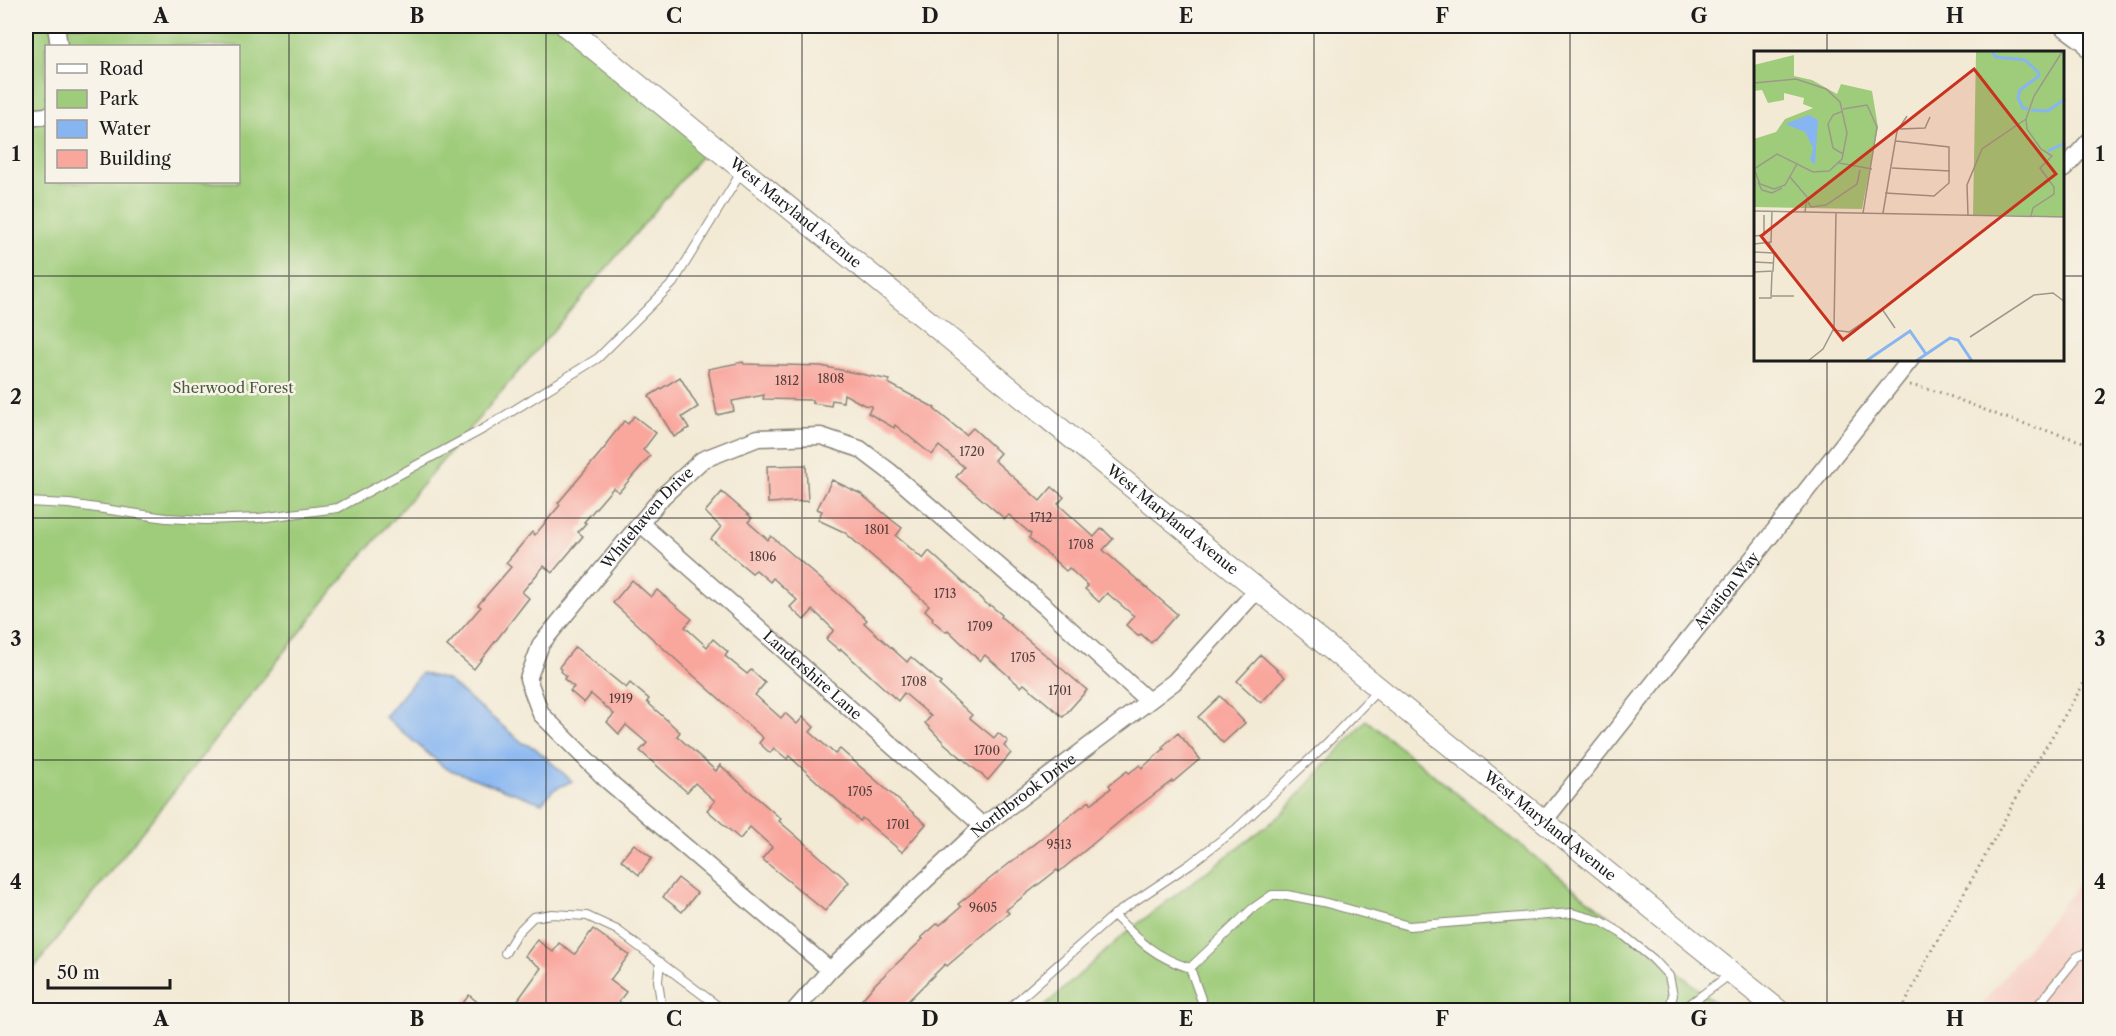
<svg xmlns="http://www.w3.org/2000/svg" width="2116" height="1036" font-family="'Libre Caslon Text',serif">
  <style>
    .built { fill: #f7d1c8 }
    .green { fill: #9fcc7a; stroke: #5e744b; stroke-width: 1.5; fill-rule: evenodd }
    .water { fill: #86b5f1; stroke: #516886; stroke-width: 1.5 }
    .building { fill: #f9a69d }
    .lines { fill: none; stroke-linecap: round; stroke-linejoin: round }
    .service-casing { stroke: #888378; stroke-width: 10 }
    .minor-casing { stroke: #888378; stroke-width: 19 }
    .tertiary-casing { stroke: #888378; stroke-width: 23 }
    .path { stroke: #888378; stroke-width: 3; stroke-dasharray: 1.5 4.5; stroke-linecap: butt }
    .service { stroke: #fff; stroke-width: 8 }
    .minor { stroke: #fff; stroke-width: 16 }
    .tertiary { stroke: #fff; stroke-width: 21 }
    .grid { fill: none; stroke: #1c1c1c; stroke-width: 1.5; stroke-opacity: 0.55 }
    .labels { text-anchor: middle; stroke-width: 5; stroke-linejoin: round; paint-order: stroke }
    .number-label { font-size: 12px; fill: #533e3c }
    .street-label { font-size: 15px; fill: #1c1c1c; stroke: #f7f3e8 }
    .park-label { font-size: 15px; fill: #4a5a3d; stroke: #f7f3e8 }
    .inset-river { fill: none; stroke: #86b5f1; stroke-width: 3 }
    .inset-road { fill: none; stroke: #9d988b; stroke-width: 1.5 }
    .view { fill: #c8321e; fill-opacity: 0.15; stroke: #c8321e; stroke-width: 3 }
    .inset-edge { fill: none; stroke: #1c1c1c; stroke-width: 3 }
    .neatline { fill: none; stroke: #1c1c1c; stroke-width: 2 }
    .grid-label { font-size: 20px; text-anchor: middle; font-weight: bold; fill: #1c1c1c }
  </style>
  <rect width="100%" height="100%" fill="#f7f3e8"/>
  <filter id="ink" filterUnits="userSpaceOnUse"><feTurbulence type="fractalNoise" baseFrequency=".0167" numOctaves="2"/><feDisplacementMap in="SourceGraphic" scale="12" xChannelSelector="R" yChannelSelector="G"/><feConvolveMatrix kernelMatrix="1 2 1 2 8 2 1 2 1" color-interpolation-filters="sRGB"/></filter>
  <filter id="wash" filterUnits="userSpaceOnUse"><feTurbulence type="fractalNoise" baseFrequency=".008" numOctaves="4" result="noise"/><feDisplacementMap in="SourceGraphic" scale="24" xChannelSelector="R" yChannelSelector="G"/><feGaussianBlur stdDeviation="1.35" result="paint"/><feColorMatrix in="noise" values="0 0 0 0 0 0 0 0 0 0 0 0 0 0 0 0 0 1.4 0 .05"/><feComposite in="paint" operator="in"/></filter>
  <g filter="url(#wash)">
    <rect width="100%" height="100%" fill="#f3ead5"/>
    <polygon class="built" points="2090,870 2090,1010 1977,1010"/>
    <g class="green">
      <path d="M26,26h540l145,119 -363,427 -322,406zM46,46h192v136h-192z"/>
      <polygon points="1366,720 1724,1010 1040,1010 1127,932 1281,815"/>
    </g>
    <polygon class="water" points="421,673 447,680 523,743 535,748 572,781 553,790 542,803 445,768 385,717"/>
    <g id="blocks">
      <g class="building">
        <polygon points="743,362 744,364 821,366 890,380 888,383 935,408 934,409 966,435 973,428 1000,453 994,460 1040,501 1052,487 1064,497 1058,504 1094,537 1102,528 1113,539 1103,550 1177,614 1151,643 1141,634 1138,636 1126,625 1134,616 1107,593 1099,602 1085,589 1088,586 1069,568 1066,571 1053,559 1029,538 1031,534 1009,515 1005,519 956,477 964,467 939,446 932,455 895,425 894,428 868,413 872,406 864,405 844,394 843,402 832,400 831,406 812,403 812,400 763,399 764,395 732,401 734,411 717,415 708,369"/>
        <polygon points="680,377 698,407 682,417 689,428 674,437 649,396"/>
        <polygon points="634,416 656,433 643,450 650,456 619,492 613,488 584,522 586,523 578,532 583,536 552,573 544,566 522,592 529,598 474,669 447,646 481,607 478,605 511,567 506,563 532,532 535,535 560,505 558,503 607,445 606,444 624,421 628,424"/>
        <polygon points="806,465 808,501 768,503 767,466"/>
        <polygon points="832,480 861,494 893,521 902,528 896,536 923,559 929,551 989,606 990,605 1002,615 1001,617 1023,636 1087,690 1063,717 1024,684 1021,687 985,655 980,661 948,630 946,632 932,620 933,618 925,610 929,605 885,567 844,532 818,520 822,511 817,509"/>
        <polygon points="722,492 752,518 748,522 768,540 771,536 838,594 867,620 864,623 907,662 911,657 941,683 939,685 972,715 970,718 994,738 998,733 1008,741 1004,746 1011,753 988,780 945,744 925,723 931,716 904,693 898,701 841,649 840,651 826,639 834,630 813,610 804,620 790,607 797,600 773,578 770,582 756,570 752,573 711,539 721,527 705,512"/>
        <polygon points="632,580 651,597 657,590 692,619 685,627 707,647 713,639 728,652 725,656 747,674 751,670 765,683 755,695 781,718 785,713 797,724 803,717 814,727 810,732 835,754 840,749 926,824 902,852 862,818 860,821 789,756 787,759 774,748 770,753 759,743 763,738 613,603"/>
        <polygon points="575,647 626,688 630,683 649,699 647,702 680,732 677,736 716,771 720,765 781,819 779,821 849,882 825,911 762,859 772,847 750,827 740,839 707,810 715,801 695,783 687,792 640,751 647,743 626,725 619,734 607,722 614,714 591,694 584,703 570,691 574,687 564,679 566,676 561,671 562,669 559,667"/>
        <polygon points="1261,655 1285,677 1261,703 1237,681"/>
        <polygon points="1220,696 1245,723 1223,743 1198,717"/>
        <polygon points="1178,733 1200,759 1173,782 1172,781 1131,812 1059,872 1057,870 1006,910 1009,913 947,966 945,964 898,1011 852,1011 876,983 923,939 921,938 938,923 940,925 961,907 958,904 1081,807 1090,801 1091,804 1111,788 1109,785 1127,771 1129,773 1140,765 1142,768 1164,749 1162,747"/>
        <polygon points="634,844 652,858 639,875 621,860"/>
        <polygon points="678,878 697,893 682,912 663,897"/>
        <polygon points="593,929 629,955 610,980 626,992 619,1001 632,1011 510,1011 541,968 525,956 537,940 553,952 559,943 575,954"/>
        <polygon points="469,995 488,1011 457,1011"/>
      </g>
    </g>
  </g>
  <g filter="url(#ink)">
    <use href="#blocks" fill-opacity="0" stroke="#888378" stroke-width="1.5"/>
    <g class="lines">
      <g class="service-casing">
        <g id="service">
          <polyline points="26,502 69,504 166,518 205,520 259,518 338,508 485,428 598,358 673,283 742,171"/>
          <path d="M1114,915c25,26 41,42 76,53l15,42"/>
          <polyline points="505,953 518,932 533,917 552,914 587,916 617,930 723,1010"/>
          <polyline points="660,962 658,981 662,1010"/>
          <polyline points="1190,968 1252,909 1272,895 1287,895 1323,902 1409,926 1572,913 1601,921 1621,933 1653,959 1669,976 1673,995 1669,1010"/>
          <polyline points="1007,1010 1114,915 1190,864 1236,829 1327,743 1379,689"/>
          <polyline points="1682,1010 1732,973"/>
          <polyline points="2034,1010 2077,957 2090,951"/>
        </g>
      </g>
      <g class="minor-casing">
        <g id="minor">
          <polyline points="56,26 59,46"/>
          <polyline points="2062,26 2085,43 2090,52"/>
          <polyline points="26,118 46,116"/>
          <polyline points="2064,169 2090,140"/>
          <path id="s1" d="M640,523l343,303"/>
          <path id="s2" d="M1544,821l366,-461"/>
          <path id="s3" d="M830,970l-223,-190 -66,-66 -13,-35 13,-35 122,-148 39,-36 56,-22 63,-2 39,13 29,22 158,137 100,92"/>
          <path id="s4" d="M795,1010l35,-40 153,-144 191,-144 84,-93"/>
        </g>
      </g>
      <g class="tertiary-casing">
        <g id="tertiary">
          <path id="s5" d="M566,26l814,663 398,321"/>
        </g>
      </g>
      <g class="path">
        <polyline points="1910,385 1939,392 2003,417 2090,444"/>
        <polyline points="1902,1010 1929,955 1984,858 2022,787 2090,673"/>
      </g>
      <use href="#service" class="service"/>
      <use href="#minor" class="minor"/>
      <use href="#tertiary" class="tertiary"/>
    </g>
  </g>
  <path class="grid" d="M289,26v984M546,26v984M802,26v984M1058,26v984M1314,26v984M1570,26v984M1827,26v26M26,276h1730M2064,276h26M1827,360v650M26,518h2064M26,760h2064"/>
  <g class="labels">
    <g class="number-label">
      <text x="831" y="383">1808</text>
      <text x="787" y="385">1812</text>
      <text x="972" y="456">1720</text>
      <text x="1041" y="522">1712</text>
      <text x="877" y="534">1801</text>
      <text x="1081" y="549">1708</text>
      <text x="763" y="561">1806</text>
      <text x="945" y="598">1713</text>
      <text x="980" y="631">1709</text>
      <text x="1023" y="662">1705</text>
      <text x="914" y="686">1708</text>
      <text x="1060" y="695">1701</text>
      <text x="621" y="703">1919</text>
      <text x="987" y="755">1700</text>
      <text x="860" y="796">1705</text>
      <text x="898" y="829">1701</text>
      <text x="1059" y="849">9513</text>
      <text x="983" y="912">9605</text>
    </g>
    <g class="street-label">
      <text dy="5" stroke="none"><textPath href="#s5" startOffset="296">West Maryland Avenue</textPath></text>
      <text dy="5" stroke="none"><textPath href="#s3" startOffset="626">Whitehaven Drive</textPath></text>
      <text dy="5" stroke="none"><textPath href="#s5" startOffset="782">West Maryland Avenue</textPath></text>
      <text dy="5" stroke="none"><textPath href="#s2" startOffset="294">Aviation Way</textPath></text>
      <text dy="5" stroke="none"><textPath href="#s1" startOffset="230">Landershire Lane</textPath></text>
      <text dy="5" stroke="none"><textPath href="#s4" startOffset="314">Northbrook Drive</textPath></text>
      <text dy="5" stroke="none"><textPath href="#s5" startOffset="1268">West Maryland Avenue</textPath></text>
    </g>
    <g class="park-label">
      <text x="233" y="393">Sherwood Forest</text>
    </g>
  </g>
  <g transform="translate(1754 51)">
    <rect width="310" height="310" fill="#f3ead5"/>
    <path d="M222,1h88v165l-91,-2zM40,4v21l18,4 25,14 4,-10 31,7 6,36 -16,82 -108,-2v-68l22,-7 9,-13 28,-11 -10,-4 1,-6 -20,-5v7l-16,3 -6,-13 -8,1v-26z" fill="#9fcc7a"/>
    <path d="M55,64l9,5 -3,45 -5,-5 3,-12 -8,-16 -20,-8z" fill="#86b5f1"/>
    <path class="inset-river" d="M238,1l4,5 29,3 13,12 1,4 -19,14 -2,8 5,10 5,1M277,59l17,1 17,-12M294,100l17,-8M112,310l44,-30 16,23M162,310l34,-23 8,2 14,21"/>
    <path class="inset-road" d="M0,32l42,-4 30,10 14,13 7,31 -5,26 -13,12 -16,1 -36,-18 -23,15M89,58l24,-4 10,22 -14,86M146,78l25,-1 5,-11M89,103l-10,-6 -5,-24 5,-9 10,-4M85,112l33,6M138,117l58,3M0,118l6,15 14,5 11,-4 12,-21M36,126l17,20 -2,15M4,131l4,8 10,3 10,-5M131,142l49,3 15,-13v-36l-53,-6M54,151l3,5 15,-2 31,-21 3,-14M0,160l311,6M129,162l14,-82 10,-15M214,164l-1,-30 15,-36 44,-30M277,165l2,-8 21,-14v-7l-14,-19 12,-12 -11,-7 -14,-20 -1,-10 8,-23 28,-44M0,185l10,-1v-20M0,193l17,-2 1,-31M0,201l20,1M0,211l20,1M0,221l19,-1 1,-18 -5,-10M18,245h22M5,247h12l1,-26M128,258l13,19M79,279l16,2 35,-24M216,286l64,-42 19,-2 12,9M54,310l15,-12 11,-21 2,-116"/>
    <path class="view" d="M220,18l82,105 -213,166 -82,-104z"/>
    <rect width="310" height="310" class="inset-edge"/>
  </g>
  <rect width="2116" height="1036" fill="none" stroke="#f7f3e8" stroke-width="66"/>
  <rect x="45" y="45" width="195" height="138" fill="#f7f3e8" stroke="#9f9d96" stroke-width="1.5"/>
  <rect x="57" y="64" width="30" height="9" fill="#ffffff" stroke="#9f9d96" stroke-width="1.5"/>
  <text x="99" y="75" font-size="18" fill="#1c1c1c">Road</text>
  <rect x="57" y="90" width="30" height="18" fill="#9fcc7a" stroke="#9f9d96" stroke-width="1.5"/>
  <text x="99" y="105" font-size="18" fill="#1c1c1c">Park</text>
  <rect x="57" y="120" width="30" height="18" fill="#86b5f1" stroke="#9f9d96" stroke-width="1.5"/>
  <text x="99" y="135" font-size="18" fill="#1c1c1c">Water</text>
  <rect x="57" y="150" width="30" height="18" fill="#f9a69d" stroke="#9f9d96" stroke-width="1.5"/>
  <text x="99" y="165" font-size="18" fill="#1c1c1c">Building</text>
  <path d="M48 979v9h122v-9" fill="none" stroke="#1c1c1c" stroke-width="3"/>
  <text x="57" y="979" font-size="18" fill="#1c1c1c" stroke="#f7f3e8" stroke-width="4.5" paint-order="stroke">50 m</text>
  <rect x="33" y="33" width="2050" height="970" class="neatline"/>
  <g class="grid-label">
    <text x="161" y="23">A</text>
    <text x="417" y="23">B</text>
    <text x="674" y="23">C</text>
    <text x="930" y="23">D</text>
    <text x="1186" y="23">E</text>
    <text x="1442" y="23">F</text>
    <text x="1699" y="23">G</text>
    <text x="1955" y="23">H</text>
    <text x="16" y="161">1</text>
    <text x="2100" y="161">1</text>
    <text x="16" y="404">2</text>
    <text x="2100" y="404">2</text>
    <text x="16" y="646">3</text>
    <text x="2100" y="646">3</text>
    <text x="16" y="889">4</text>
    <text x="2100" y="889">4</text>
    <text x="161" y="1026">A</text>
    <text x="417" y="1026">B</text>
    <text x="674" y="1026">C</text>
    <text x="930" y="1026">D</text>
    <text x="1186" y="1026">E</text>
    <text x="1442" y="1026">F</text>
    <text x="1699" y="1026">G</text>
    <text x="1955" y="1026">H</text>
  </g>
</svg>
